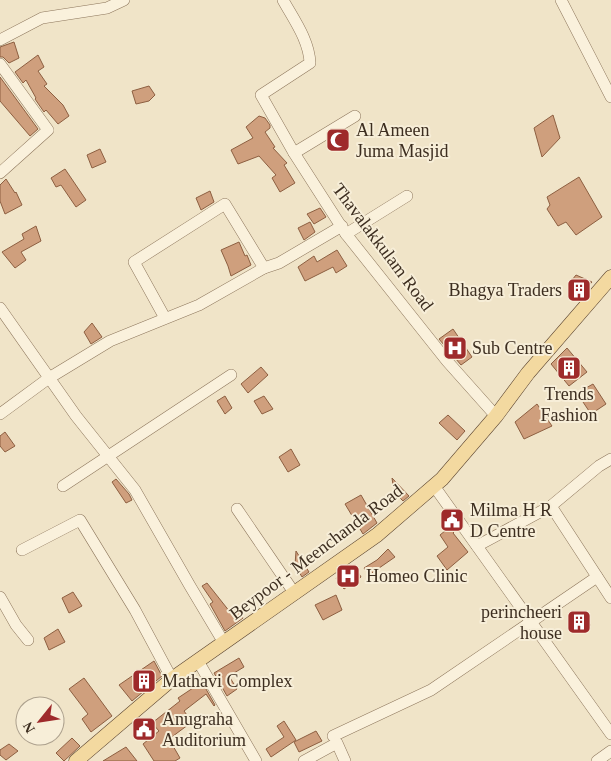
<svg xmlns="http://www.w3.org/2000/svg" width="611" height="761" font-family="'Times New Roman',serif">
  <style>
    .building { fill: #cf9f7d; stroke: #8d5f41 }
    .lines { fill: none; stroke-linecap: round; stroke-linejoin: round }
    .minor-casing { stroke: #8d765c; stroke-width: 12 }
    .major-casing { stroke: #5b4430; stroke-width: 15 }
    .minor { stroke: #faf1dc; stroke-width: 11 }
    .major { stroke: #f3d9a0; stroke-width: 14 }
    .labels { text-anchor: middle; stroke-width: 4; stroke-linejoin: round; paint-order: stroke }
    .poi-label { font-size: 18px; fill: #3d2e20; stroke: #f7eed8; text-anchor: start }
    .street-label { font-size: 18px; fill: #3d2e20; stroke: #f7eed8 }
  </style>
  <rect width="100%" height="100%" fill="#f0e4c8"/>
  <g class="building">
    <polygon points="14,42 19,58 9,63 3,57 0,57 0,47"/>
    <polygon points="38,55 44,67 38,71 47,84 44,86 63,105 69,116 58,124 46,110 44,112 35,99 36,98 26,80 23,83 15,72"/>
    <polygon points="0,77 38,129 30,136 0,101"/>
    <polygon points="149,86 155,95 149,101 136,104 132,91"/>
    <polygon points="553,115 560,138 542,157 534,128"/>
    <polygon points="259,116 265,118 270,125 270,128 265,132 275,147 273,148 287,163 284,165 295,183 280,192 272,178 276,175 259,156 238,164 231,150 253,138 246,127"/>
    <polygon points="344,132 348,146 333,150 330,140"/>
    <polygon points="100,149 106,162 92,168 87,155"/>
    <polygon points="65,169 86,200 76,207 61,185 56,187 51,178"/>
    <polygon points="579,177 602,217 576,235 566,222 558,226 547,209 550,205 547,197"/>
    <polygon points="6,179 15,193 16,192 22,205 5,214 0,201 0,185"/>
    <polygon points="210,191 214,202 201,210 196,198"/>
    <polygon points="320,208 326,217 314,224 307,214"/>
    <polygon points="310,222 315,232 304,240 298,228"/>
    <polygon points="36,226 41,241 21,252 26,260 15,268 2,252 24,239 22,234"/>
    <polygon points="239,242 245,256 247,255 251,265 231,276 228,266 221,250"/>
    <polygon points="337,250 347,266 336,273 333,267 305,281 298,267 314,256 317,262"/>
    <polygon points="576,275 592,282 579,296 568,285"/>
    <polygon points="92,323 102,337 91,344 84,332"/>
    <polygon points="453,329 472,357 461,365 439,339"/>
    <polygon points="567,348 587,372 569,386 551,364"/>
    <polygon points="261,367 268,375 248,393 241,384"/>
    <polygon points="593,384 606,404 591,414 577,393"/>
    <polygon points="225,396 232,408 225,414 217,401"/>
    <polygon points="264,396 273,409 262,414 254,401"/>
    <polygon points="537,404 552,426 524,439 515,422"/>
    <polygon points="448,415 465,431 457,440 439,423"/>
    <polygon points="5,432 15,446 5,452 0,446 0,436"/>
    <polygon points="291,449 300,465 288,472 279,457"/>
    <polygon points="392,478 409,496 403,501 394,492"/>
    <polygon points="116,479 129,494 132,500 126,503 112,482"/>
    <polygon points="361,495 377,523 363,534 345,504"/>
    <polygon points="443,512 456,530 453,533 468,552 447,570 437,556 448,547 440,535 451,526 442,514"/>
    <polygon points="388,549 395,557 369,575 364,568 377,560"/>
    <polygon points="296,551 309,572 302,577 295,565"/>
    <polygon points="355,567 361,577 344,589 336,578"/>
    <polygon points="207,583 230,612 236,608 243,618 225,631 210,604 213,602 202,586"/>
    <polygon points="73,592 82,606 69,613 62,598"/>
    <polygon points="336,595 342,610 323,620 315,605"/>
    <polygon points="582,616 591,625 580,631 573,626 569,619"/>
    <polygon points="58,629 65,642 49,650 44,638"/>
    <polygon points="239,658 244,667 229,676 237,689 227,696 214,673"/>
    <polygon points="154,661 162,676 132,701 119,685"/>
    <polygon points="84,678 112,716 91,732 82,719 88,714 69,689"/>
    <polygon points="202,682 215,705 214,706 206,694 184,711 192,722 169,739 180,758 175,761 154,761 143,744 159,731 152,723 180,701 178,698"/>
    <polygon points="284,721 296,740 271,757 266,749 284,737 277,726"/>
    <polygon points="316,731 322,741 299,752 294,742"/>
    <polygon points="72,738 80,746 64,761 56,753"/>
    <polygon points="9,744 18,751 6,760 0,755 0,750"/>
    <polygon points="126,747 137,761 103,761"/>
  </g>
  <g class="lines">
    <g class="minor-casing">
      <g id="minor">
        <path d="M283,0c11,20 26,40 27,63l-49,32 33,58 52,81 101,127 49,55"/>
        <polyline points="561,0 611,97"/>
        <polyline points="0,40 42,18 107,8 124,0"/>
        <polyline points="0,64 48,130 0,173"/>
        <polyline points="294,153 355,116"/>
        <polyline points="346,234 407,196"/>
        <polyline points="0,308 76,416 135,490 190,586 224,643"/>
        <polyline points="165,318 134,262 225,204 264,268"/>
        <polyline points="0,414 49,378 110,341 199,305 264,268 279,263 342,226"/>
        <polyline points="63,486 231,375"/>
        <polyline points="434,486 611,734"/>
        <polyline points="551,506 611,598"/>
        <polyline points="237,509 295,594"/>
        <polyline points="477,546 551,506 599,466 611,459"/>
        <polyline points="22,550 80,520 135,610 172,679"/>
        <polyline points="0,597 16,625 28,640"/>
        <polyline points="198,661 256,761"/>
        <polyline points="333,736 431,690 597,577"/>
        <polyline points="304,761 337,743 345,761"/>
        <polyline points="597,761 611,751"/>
      </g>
    </g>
    <g class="major-casing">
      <polyline id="major" points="76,761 172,679 377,535 442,479 496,416 528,373 611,277"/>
    </g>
    <use href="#minor" class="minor"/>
    <use href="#major" class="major"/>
  </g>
  <defs>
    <g id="mosque-square" transform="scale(1.25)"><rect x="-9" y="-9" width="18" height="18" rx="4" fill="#9e2a2b" stroke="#f7eed8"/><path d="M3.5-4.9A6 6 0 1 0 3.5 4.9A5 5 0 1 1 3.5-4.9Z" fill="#fff"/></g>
    <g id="building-square" transform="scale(1.25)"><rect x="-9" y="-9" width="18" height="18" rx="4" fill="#9e2a2b" stroke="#f7eed8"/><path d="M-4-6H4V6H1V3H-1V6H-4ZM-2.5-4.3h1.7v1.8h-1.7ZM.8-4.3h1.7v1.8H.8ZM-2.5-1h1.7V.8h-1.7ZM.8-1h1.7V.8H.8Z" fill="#fff"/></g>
    <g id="hospital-square" transform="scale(1.25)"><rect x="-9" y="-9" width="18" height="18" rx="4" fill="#9e2a2b" stroke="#f7eed8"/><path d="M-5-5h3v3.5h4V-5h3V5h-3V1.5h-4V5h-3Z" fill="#fff"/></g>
    <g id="civic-square" transform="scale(1.25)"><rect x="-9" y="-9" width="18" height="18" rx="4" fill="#9e2a2b" stroke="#f7eed8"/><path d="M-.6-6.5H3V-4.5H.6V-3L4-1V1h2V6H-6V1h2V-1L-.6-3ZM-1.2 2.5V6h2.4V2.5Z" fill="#fff"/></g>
  </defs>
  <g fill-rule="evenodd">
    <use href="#mosque-square" x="338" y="140"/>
    <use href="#building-square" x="579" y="290"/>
    <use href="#hospital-square" x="455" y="348"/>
    <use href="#building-square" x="569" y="368"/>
    <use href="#civic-square" x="452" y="520"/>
    <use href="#hospital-square" x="348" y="576"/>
    <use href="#building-square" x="579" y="622"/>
    <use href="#building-square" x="144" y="681"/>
    <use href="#civic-square" x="144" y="729"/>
  </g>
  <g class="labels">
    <g class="poi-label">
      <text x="356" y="136">Al Ameen<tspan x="356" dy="21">Juma Masjid</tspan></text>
      <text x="562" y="296" text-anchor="end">Bhagya Traders</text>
      <text x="472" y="354">Sub Centre</text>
      <text x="569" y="400" text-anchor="middle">Trends<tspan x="569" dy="21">Fashion</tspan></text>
      <text x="470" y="516">Milma H R<tspan x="470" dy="21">D Centre</tspan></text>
      <text x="366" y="582">Homeo Clinic</text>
      <text x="562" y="618" text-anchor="end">perincheeri<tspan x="562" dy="21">house</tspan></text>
      <text x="162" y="687">Mathavi Complex</text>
      <text x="162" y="725">Anugraha<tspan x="162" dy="21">Auditorium</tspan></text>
    </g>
    <g class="street-label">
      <text transform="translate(383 247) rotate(53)" y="6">Thavalakkulam Road</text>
      <text transform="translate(316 552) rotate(-37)" y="6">Beypoor - Meenchanda Road</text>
    </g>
  </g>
  <g transform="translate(40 721) rotate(240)"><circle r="24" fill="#f7eed8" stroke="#ada18e"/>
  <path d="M0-4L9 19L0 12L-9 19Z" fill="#9e2a2b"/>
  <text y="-8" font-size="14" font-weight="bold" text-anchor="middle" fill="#3d2e20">N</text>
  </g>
</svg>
